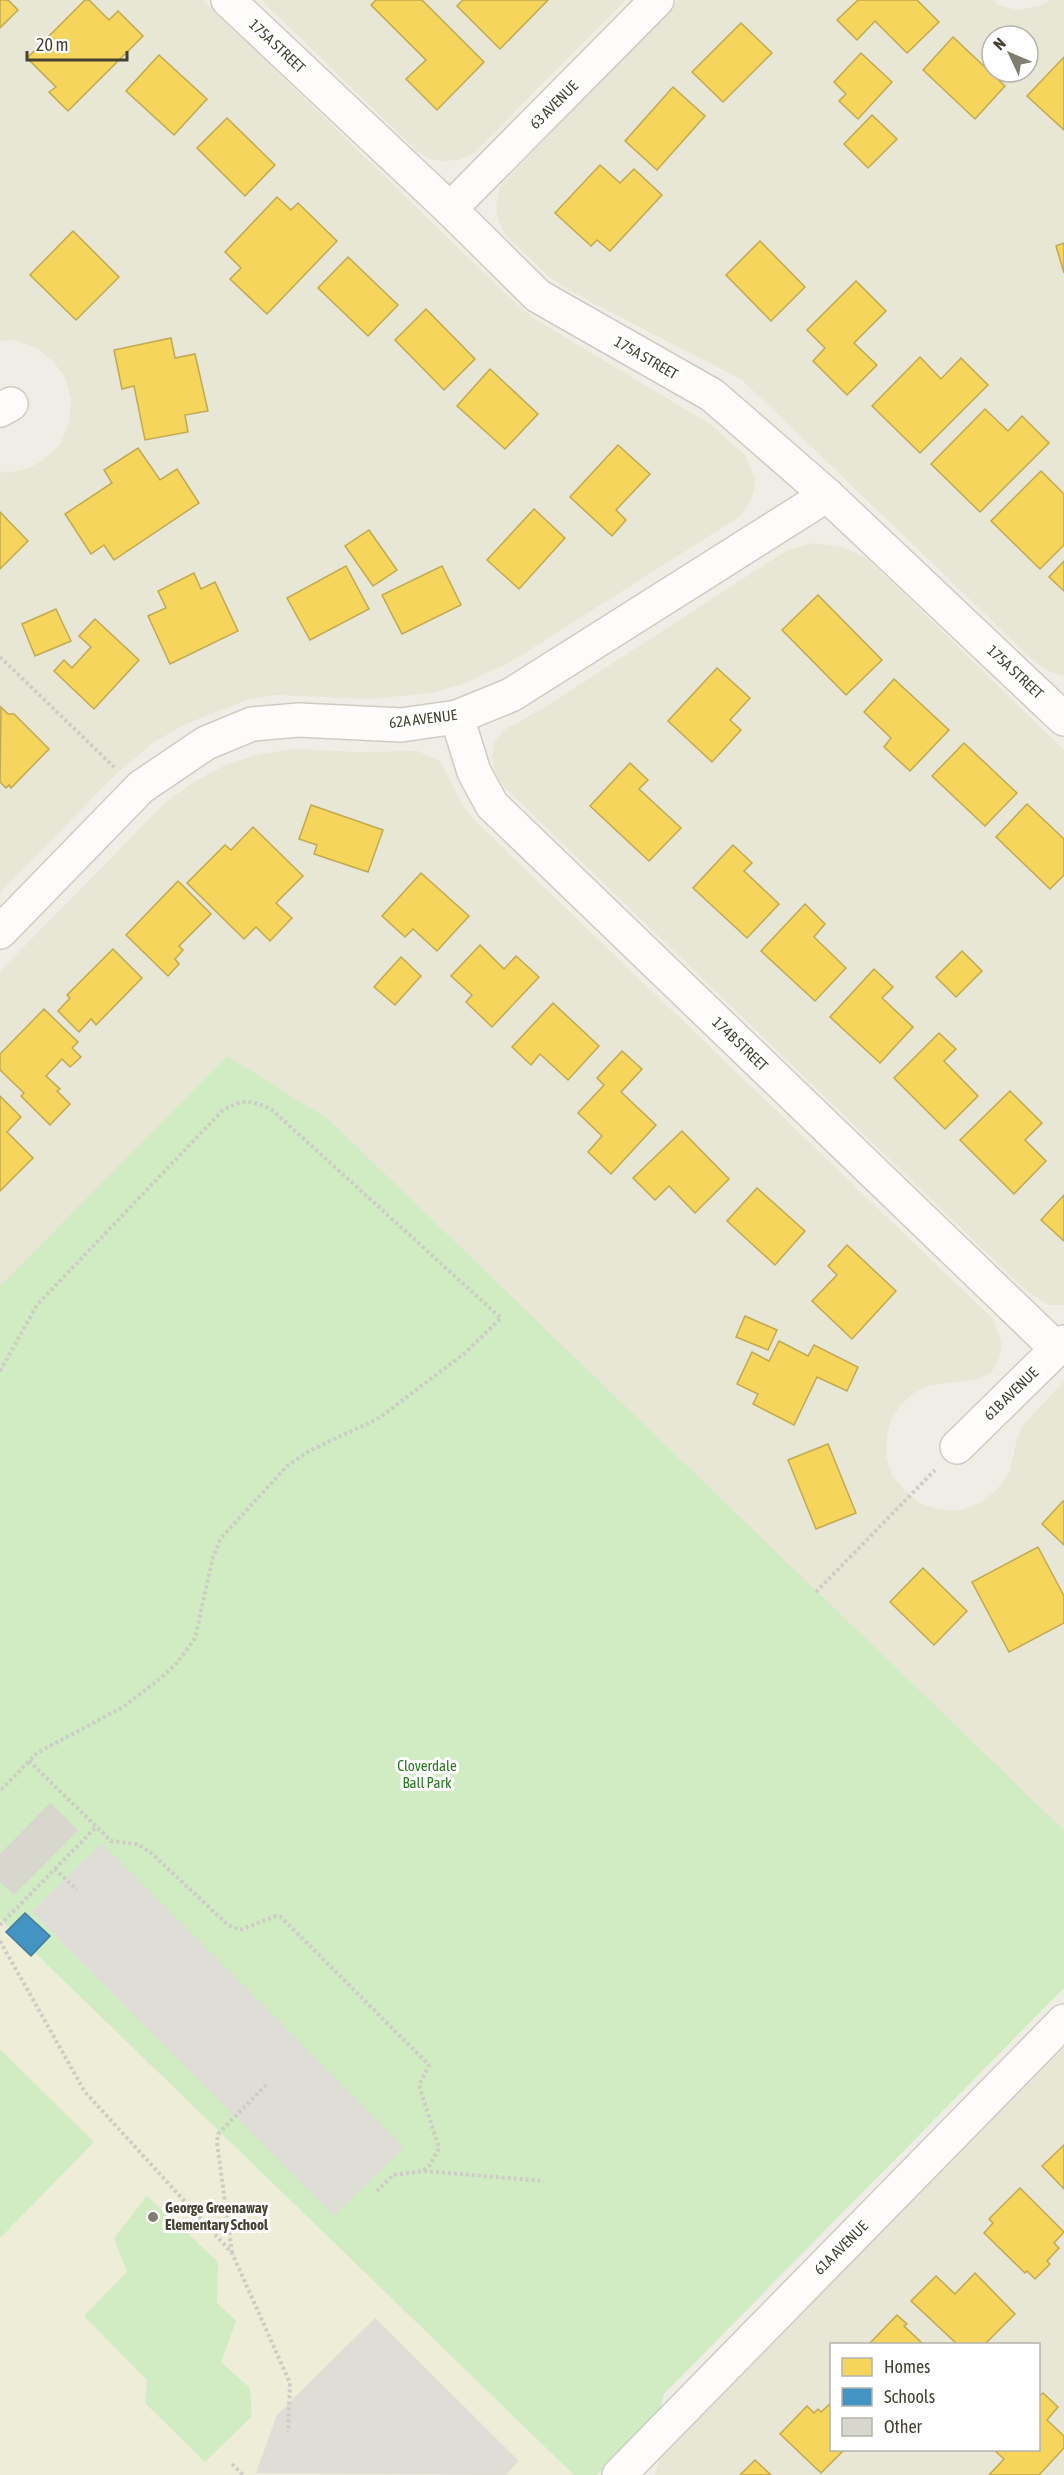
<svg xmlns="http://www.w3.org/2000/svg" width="1064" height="2475" font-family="'Asap Condensed',sans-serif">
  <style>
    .residential { fill: #e8e7d6; fill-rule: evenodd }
    .education { fill: #eeedd7 }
    .green { fill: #d1ecc3 }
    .parking { fill: #deddd6 }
    .homes { fill: #f6d55c; stroke: #c1a94f; stroke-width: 1.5 }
    .schools { fill: #4393c3; stroke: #437b98; stroke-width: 1.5 }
    .building { fill: #d8d7ce; stroke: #d7d6cc; stroke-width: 1.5 }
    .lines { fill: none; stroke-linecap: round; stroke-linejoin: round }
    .minor-casing { stroke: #cdccc3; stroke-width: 36 }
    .path { stroke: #cdccc5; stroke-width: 4; stroke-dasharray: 3 3; stroke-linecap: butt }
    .minor { stroke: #fdfcfb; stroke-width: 33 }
    .poi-dot { fill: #807e71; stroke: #fff; stroke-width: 2 }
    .labels { text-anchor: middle; stroke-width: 6; stroke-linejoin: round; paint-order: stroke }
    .street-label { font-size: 15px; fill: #444232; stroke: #fff }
    .park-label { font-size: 15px; fill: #2a7a21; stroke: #fff }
    .poi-label { font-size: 15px; font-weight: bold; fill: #444232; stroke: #fff; text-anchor: start }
  </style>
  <rect width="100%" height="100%" fill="#efeee6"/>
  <g class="residential">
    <polygon points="0,0 203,0 509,297 536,320 710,424 745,455 755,479 754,492 747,507 739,517 509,663 460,685 431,693 372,699 273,695 247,700 186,724 154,742 115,775 0,893 0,471 7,473 29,468 44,459 61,443 69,422 71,400 65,377 52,360 35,347 14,340 0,341"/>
    <polygon points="261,0 626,0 474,153 458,160 445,161 430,159 417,151"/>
    <path d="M678,0h314l7,5 19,5 21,-4 11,-6h14v676l-16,-5 -13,-9 -293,-282 -172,-89 -23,-16 -42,-41 -7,-13 -2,-16 4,-19zM992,36h36v36h-36z"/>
    <polygon points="813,543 843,547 868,559 1064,750 1064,1305 1049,1305 1025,1290 504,787 495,772 492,757 494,743 504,730 542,709 787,550"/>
    <polygon points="294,749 360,752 418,751 440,761 462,804 474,820 993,1319 1002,1345 999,1359 991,1373 975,1380 929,1385 914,1393 901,1405 891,1420 887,1437 886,1455 892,1475 905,1491 920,1503 940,1510 961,1510 982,1502 998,1488 1009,1473 1018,1436 1023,1425 1064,1381 1064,1830 816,1592 0,1288 0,971 168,800 194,782 226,765 260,754"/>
    <path d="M1064,2048v427h-409l4,-15 9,-13zM832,2344h206v106h-206z"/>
  </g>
  <polygon class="education" points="0,1919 40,1958 574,2475 0,2475"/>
  <g class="green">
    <polygon points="227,1056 328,1119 1064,1830 1064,1988 664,2394 659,2412 597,2475 574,2475 0,1919 0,1286"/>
    <polygon points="0,2049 94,2142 0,2238"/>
    <polygon points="147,2196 218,2262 217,2303 236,2321 221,2362 250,2388 252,2416 205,2462 145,2403 147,2380 84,2316 127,2272 114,2238"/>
  </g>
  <g class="parking">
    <polygon points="102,1843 404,2147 334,2216 32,1912"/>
    <polygon points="375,2318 519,2461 506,2475 256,2473 277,2415"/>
  </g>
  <g class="homes">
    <polygon points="0,0 8,0 18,10 0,28"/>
    <polygon points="85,0 89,0 109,20 118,11 143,36 68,111 49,92 56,87 27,58"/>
    <polygon points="376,0 422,0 484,62 437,110 406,79 426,60 371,5"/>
    <polygon points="463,0 548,0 500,49 457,6"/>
    <polygon points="858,0 917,0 939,22 907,53 875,21 857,40 837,20"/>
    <polygon points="741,23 772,53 723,102 692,72"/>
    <polygon points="953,37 1005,86 975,119 923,70"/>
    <polygon points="861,53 892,82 858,119 839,101 846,94 834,82"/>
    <polygon points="159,55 207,99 174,135 126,91"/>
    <polygon points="1064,57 1064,130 1027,96"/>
    <polygon points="673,87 705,116 657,170 625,141"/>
    <polygon points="872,115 897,139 868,168 844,144"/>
    <polygon points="227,118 275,165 245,196 197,148"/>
    <polygon points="600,165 620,183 634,169 662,195 610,251 597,240 591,246 555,213"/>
    <polygon points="277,197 291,210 298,203 337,241 267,314 230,279 241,268 225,252"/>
    <polygon points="73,231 119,277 76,320 30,275"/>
    <polygon points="760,241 805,287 771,321 726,275"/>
    <polygon points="1064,243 1064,273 1056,246"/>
    <polygon points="348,257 398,305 368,336 318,288"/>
    <polygon points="856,281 886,311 854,343 877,365 847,395 813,361 825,348 807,330"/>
    <polygon points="426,309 475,359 444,390 395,340"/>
    <polygon points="171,338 175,358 195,354 208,411 185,415 188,432 145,440 134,386 122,389 114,350"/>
    <polygon points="920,357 941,379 961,358 988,385 920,453 872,406"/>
    <polygon points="490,369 538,414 505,449 457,406"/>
    <polygon points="985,409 1008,431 1022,416 1049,443 980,512 931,464"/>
    <polygon points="618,445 650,474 616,510 626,520 612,536 570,497"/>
    <polygon points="138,448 160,480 177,469 199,503 114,560 104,545 91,554 65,514 112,483 104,470"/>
    <polygon points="1041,471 1064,494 1064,545 1040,569 991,521"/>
    <polygon points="534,509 565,538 519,589 487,560"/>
    <polygon points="0,512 28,541 0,569"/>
    <polygon points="369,530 397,570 373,586 345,546"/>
    <polygon points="1064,561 1064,591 1049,577"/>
    <polygon points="346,566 369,609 310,640 287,598"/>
    <polygon points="442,566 461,605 402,634 382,595"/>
    <polygon points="194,573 201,589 215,582 238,631 170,664 148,616 166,608 158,591"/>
    <polygon points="818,595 882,660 846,695 782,630"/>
    <polygon points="56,609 71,641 35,656 22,624"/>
    <polygon points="95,619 139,660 94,709 54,671 64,660 72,668 91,647 79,636"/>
    <polygon points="717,668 750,698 730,720 741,730 712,762 668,721"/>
    <polygon points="894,679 949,730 910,771 884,747 891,738 864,712"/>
    <polygon points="1,707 8,714 14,714 49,749 11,788 9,785 6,788 0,782"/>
    <polygon points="964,743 1017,793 985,826 932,776"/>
    <polygon points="630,763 648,780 639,789 681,828 649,861 590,806"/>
    <polygon points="1027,804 1064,839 1064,875 1050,889 996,837"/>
    <polygon points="311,805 383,830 368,872 314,854 317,845 299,839"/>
    <polygon points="253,827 303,876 276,903 292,918 270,941 256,927 244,939 187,883 225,845 231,850"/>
    <polygon points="733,845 752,863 744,871 779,904 747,938 693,888"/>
    <polygon points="421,873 469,916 437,951 413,929 405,937 382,916"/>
    <polygon points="178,881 211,914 179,946 183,950 175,959 179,964 168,976 126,935"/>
    <polygon points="805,904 825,924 814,937 846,968 815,1001 761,951"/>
    <polygon points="480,945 504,969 516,956 539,977 492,1027 466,1002 472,995 451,976"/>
    <polygon points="113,949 142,978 96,1025 91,1019 79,1032 58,1011 70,998 67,995"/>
    <polygon points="962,951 982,971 956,997 936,977"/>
    <polygon points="401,957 421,976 395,1005 374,987"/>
    <polygon points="874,969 893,987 882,998 913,1027 880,1063 830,1017"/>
    <polygon points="553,1003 599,1046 568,1080 540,1054 531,1065 512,1047"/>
    <polygon points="44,1009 78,1042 72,1048 81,1057 70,1067 62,1059 46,1076 60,1089 57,1091 70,1104 50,1125 21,1096 24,1093 0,1070 0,1054"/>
    <polygon points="939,1033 956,1049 944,1061 978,1096 945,1129 894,1078"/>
    <polygon points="622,1051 642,1069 621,1092 656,1125 611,1174 588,1152 602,1136 578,1113 604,1085 597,1078"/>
    <polygon points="1010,1091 1042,1123 1025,1140 1046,1161 1014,1194 960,1140"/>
    <polygon points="0,1096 21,1117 7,1132 33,1158 0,1191"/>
    <polygon points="682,1131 729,1179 695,1213 669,1186 655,1200 633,1178"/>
    <polygon points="757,1188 805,1231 775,1265 727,1221"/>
    <polygon points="1064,1195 1064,1241 1041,1220"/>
    <polygon points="847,1245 896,1291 852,1339 812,1301 837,1275 828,1266"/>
    <polygon points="745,1316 777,1330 768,1350 736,1337"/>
    <polygon points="779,1341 808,1356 814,1345 858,1367 847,1391 817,1377 794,1425 753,1404 758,1394 737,1384 752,1352 769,1361"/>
    <polygon points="828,1444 856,1513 816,1529 788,1460"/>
    <polygon points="1063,1501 1064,1501 1064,1545 1042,1524"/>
    <polygon points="1038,1547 1064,1596 1064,1623 1009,1652 972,1582"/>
    <polygon points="923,1568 967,1611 934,1645 890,1602"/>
    <polygon points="1064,2145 1064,2189 1042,2166"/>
    <polygon points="1020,2188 1064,2232 1054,2243 1059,2248 1047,2261 1050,2264 1035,2279 1027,2271 1025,2273 984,2233 993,2223 989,2219"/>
    <polygon points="975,2273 1015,2314 985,2344 957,2344 911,2301 936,2276 955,2294"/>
    <polygon points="897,2315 907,2324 904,2326 923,2344 869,2344"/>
    <polygon points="1043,2393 1058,2407 1047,2420 1064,2436 1064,2448 1039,2475 989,2475 1004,2459 994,2450 1038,2450 1038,2397"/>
    <polygon points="832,2402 832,2450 844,2450 821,2473 780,2434 807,2406 814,2413 818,2409 821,2412"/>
    <polygon points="755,2460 771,2475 740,2475"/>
  </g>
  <polygon class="schools" points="25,1913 50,1936 31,1956 6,1932"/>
  <polygon class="building" points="50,1804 77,1830 14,1894 0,1881 0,1855"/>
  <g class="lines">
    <g class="minor-casing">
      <g id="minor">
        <polyline points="228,0 450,209 538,296 712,395 827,495 1064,719"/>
        <polyline points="450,209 657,0"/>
        <polyline points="0,410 11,404"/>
        <polyline points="457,717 474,772 492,805 1057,1349"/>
        <polyline points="0,932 141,787 206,743 252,724 299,720 401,725 457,717 511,695 827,495"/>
        <polyline points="957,1447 1064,1342"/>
        <polyline points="619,2475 1064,2021"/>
      </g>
    </g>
    <g class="path">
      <polyline points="0,657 114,767"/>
      <path d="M0,1371l37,-66 185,-194c21,-12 29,-12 50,-1l229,208 -36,35 -86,65 -70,33 -22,15 -66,72 -8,19 -18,81 -18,25 -16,15 -38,29 -86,46 -37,38"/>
      <polyline points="816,1592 935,1470"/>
      <polyline points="29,1761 111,1841 137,1844 149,1851 228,1925 240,1930 276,1916 281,1917 429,2065 419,2085 439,2148 430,2165 423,2171 393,2175 375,2193"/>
      <polyline points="55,1869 96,1827"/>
      <polyline points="0,1925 55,1869 77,1890"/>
      <polyline points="0,1941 85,2092 232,2253 290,2383 288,2432"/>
      <polyline points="424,2171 544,2181"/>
      <polyline points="232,2253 217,2143 218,2134 267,2084"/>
      <polyline points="232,2464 243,2475"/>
    </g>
    <use href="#minor" class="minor"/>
  </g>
  <circle class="poi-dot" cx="153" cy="2217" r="6"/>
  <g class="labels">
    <g class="street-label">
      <text transform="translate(277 46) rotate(43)" y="5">175A STREET</text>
      <text transform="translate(554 105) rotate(-45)" y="5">63 AVENUE</text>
      <text transform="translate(646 358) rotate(30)" y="5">175A STREET</text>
      <text transform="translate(1015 672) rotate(43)" y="5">175A STREET</text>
      <text transform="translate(423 719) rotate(-7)" y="5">62A AVENUE</text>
      <text transform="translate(740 1044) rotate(44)" y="5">174B STREET</text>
      <text transform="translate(1011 1394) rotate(-44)" y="5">61B AVENUE</text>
      <text transform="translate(841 2248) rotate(-45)" y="5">61A AVENUE</text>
    </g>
    <g class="park-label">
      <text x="427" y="1771">Cloverdale<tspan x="427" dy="17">Ball Park</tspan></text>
    </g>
    <g class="poi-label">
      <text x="165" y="2213">George Greenaway<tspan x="165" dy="17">Elementary School</tspan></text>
    </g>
  </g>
  <rect x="830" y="2343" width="210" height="108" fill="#ffffff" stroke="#b4b3ad" stroke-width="1.5"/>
  <rect x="842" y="2358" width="30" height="18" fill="#f6d55c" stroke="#b4b3ad" stroke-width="1.5"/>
  <text x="884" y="2373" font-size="18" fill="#444232">Homes</text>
  <rect x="842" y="2388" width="30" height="18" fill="#4393c3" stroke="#b4b3ad" stroke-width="1.5"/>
  <text x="884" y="2403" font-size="18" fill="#444232">Schools</text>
  <rect x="842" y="2418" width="30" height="18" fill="#d8d7ce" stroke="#b4b3ad" stroke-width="1.5"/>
  <text x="884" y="2433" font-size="18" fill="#444232">Other</text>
  <g transform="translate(1010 54) rotate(314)"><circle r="28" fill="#ffffff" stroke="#b4b3ad" stroke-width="1.5"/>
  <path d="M0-4.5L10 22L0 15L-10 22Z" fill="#807e71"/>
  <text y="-9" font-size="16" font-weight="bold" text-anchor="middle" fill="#444232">N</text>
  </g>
  <path d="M27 51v9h100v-9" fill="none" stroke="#444232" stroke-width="3"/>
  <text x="36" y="51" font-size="18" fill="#444232" stroke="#ffffff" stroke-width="4.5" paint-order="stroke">20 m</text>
</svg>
